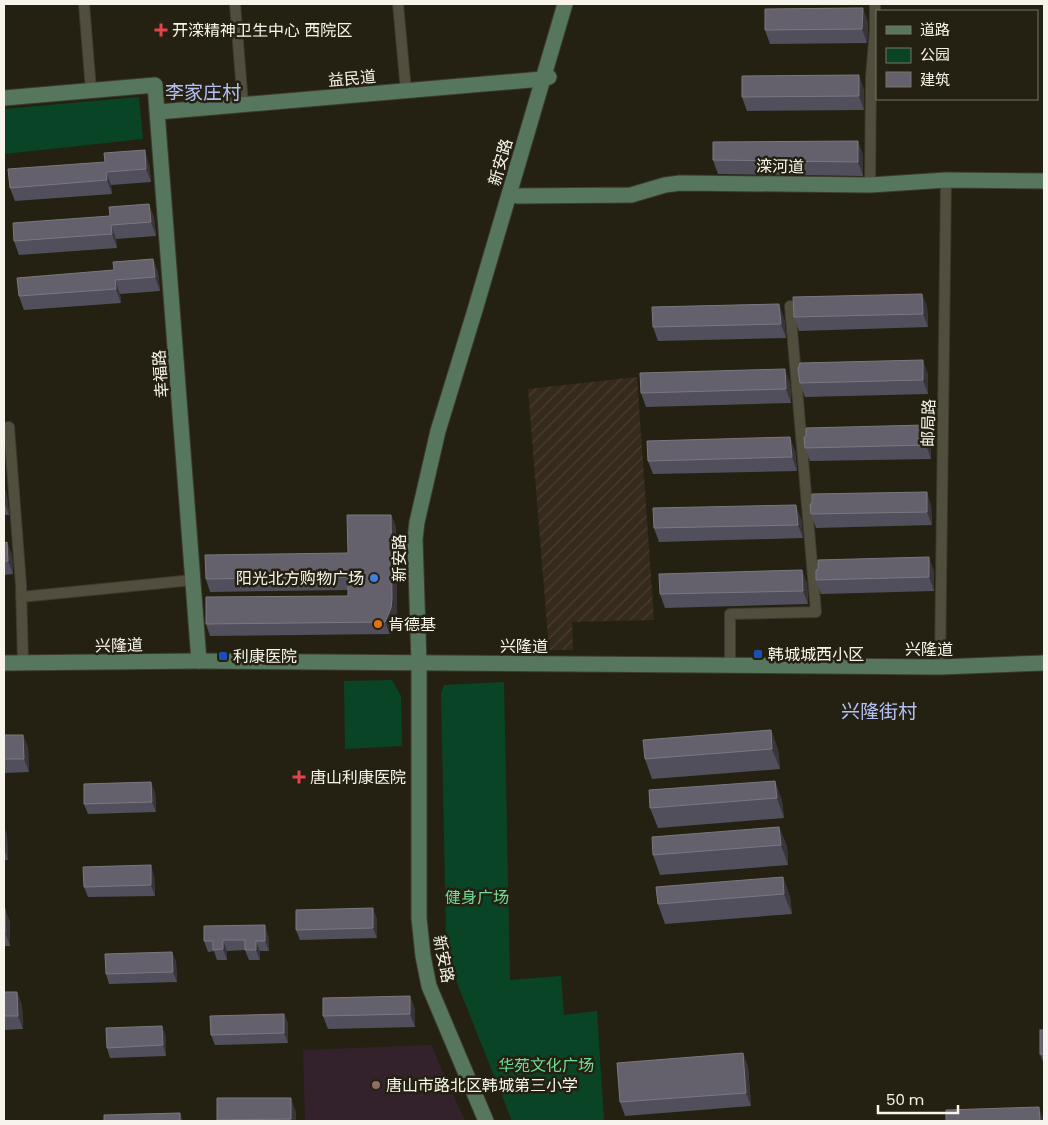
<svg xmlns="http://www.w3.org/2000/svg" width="1048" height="1125" font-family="Poppins,'Noto Sans SC',sans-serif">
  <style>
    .industrial { fill: url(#industrial-furrows) }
    .education { fill: #33222b }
    .park { fill: #0a4426 }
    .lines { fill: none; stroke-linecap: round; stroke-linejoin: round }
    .street-casing { stroke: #3d3a30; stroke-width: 12 }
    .secondary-casing { stroke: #3d3a30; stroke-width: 17 }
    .street { stroke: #514e3d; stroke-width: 10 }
    .secondary { stroke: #57765e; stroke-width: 15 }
    .wall { fill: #524f5d }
    .shaded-wall { fill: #393538 }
    .building { fill: #64606c; stroke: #7b7880 }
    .health-dot { fill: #e0444e; stroke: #252112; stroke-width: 2 }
    .shop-dot { fill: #3f7fe0; stroke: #252112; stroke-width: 2 }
    .food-dot { fill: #e8710a; stroke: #252112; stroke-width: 2 }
    .transit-dot { fill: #1a4fb4; stroke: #252112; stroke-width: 2 }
    .education-dot { fill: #8d6e63; stroke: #252112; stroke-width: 2 }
    .labels { text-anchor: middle; stroke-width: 5; stroke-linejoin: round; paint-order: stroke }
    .poi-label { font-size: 16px; fill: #f7f5eb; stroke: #252112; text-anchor: start }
    .street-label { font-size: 16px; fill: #f7f5eb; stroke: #252112 }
    .park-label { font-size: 16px; fill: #6fdd99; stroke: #252112 }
    .quarter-label { font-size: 19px; fill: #b5c0f8; stroke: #252112 }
  </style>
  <defs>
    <pattern id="industrial-furrows" width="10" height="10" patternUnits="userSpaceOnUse" patternTransform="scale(1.25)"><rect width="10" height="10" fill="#352a1b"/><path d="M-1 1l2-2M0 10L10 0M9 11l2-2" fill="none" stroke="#493f31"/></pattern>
  </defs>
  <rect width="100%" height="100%" fill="#252112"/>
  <polygon class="industrial" points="637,377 654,620 572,622 573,650 549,650 528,389"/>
  <polygon class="education" points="431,1045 465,1121 305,1121 303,1050"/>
  <g class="park">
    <polygon points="139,97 143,139 4,154 4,109"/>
    <polygon points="392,680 401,696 402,746 345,749 344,681"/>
    <polygon points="504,682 510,980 561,976 564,1015 597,1011 604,1121 512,1121 457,983 446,934 441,693 444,685"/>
  </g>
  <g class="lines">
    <g class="street-casing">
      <g id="street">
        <polyline points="84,4 91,90"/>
        <polyline points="235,4 243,105"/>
        <polyline points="398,4 406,91"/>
        <polyline points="870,185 871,77 875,30 875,4"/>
        <polyline points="4,428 9,427 21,585 23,663"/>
        <polyline points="21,597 193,580"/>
        <polyline points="730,665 730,614 816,612 790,306"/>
        <polyline points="940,667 946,180"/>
      </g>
    </g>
    <g class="secondary-casing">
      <g id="secondary">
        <polyline points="4,98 155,85 199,661"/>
        <polyline points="158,112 542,79 549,77"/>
        <polyline points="517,196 631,195 665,185 680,183 870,185 946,180 1044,181"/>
        <polyline points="4,663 199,661 940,667 1044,663"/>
        <polyline points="486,1121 429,986 423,956 419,918 419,663 415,539 417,522 438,431 475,310 565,4"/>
      </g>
    </g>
    <use href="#street" class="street"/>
    <use href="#secondary" class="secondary"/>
  </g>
  <g class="wall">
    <polygon points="868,22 867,43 770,44 765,30"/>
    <polygon points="864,89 864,110 747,111 742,97"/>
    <polygon points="863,154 863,176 718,174 713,160"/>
    <polygon points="149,164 151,182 111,185 112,194 15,201 10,188"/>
    <polygon points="149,204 154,218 156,236 116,239 117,248 19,255 14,241 110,216"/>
    <polygon points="153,259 158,273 160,291 120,294 121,303 24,310 19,296"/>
    <polygon points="922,294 927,307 928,327 799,331 794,317"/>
    <polygon points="784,318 786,338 658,341 653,327"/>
    <polygon points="928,374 928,394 805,397 800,383"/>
    <polygon points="790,383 791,403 646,407 641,393"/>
    <polygon points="925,425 930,438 931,459 810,461 805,448"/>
    <polygon points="795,451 797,471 653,474 648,461"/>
    <polygon points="4,486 7,496 9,515 4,515"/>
    <polygon points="931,505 932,525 816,528 811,514"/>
    <polygon points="391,515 396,527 397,611 395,621 390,634 210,636 206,624 348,596 348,590 210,592 206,579 348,553"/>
    <polygon points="801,518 803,538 659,542 654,528"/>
    <polygon points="7,542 12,556 13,574 4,575 4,543"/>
    <polygon points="802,570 807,584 808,604 665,608 660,594"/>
    <polygon points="934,571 934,591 821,594 816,580"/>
    <polygon points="771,730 778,750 780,769 652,779 645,759"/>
    <polygon points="4,735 23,735 28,748 29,772 4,773"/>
    <polygon points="775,781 782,801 784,818 658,828 650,808"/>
    <polygon points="155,792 156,812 88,814 84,804"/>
    <polygon points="4,827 7,836 8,860 4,860"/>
    <polygon points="779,827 787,847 788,865 660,875 653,855"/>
    <polygon points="154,876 155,896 88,897 84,887"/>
    <polygon points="783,877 790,897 792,914 665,924 658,904"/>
    <polygon points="4,909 10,922 10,946 4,946"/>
    <polygon points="377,919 377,938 300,940 296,930"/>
    <polygon points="268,935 269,951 260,951 260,960 249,960 245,950 227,951 227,960 217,960 214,951 208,952 204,941"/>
    <polygon points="172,952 176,962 177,982 109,984 106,974"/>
    <polygon points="4,992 17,992 22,1006 23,1029 4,1030"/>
    <polygon points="410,996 415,1010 415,1027 328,1029 323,1016"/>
    <polygon points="284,1014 288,1024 288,1043 215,1045 211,1035"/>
    <polygon points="166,1036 166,1056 110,1058 107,1048"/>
    <polygon points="743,1053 748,1067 751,1106 625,1116 620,1102"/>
    <polygon points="1040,1054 1044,1054 1044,1064"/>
    <polygon points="296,1112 296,1121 217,1121 217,1120"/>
  </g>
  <g class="shaded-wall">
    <polygon points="863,8 868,22 867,43 862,29"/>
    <polygon points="859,75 864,89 864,110 859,96"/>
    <polygon points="858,141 863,154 863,176 858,162"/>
    <polygon points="145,150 149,164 151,182 146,169"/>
    <polygon points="106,172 111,185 112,194 107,180"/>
    <polygon points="149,204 154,218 156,236 151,222"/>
    <polygon points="111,225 116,239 117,248 112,234"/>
    <polygon points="153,259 158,273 160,291 155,277"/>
    <polygon points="115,280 120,294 121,303 116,289"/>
    <polygon points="922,294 927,307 928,327 923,314"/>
    <polygon points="779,304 784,318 786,338 781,324"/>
    <polygon points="923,360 928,374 928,394 923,380"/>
    <polygon points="785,369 790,383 791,403 786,389"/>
    <polygon points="925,425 930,438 931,459 926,445"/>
    <polygon points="790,437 795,451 797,471 792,457"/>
    <polygon points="4,486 7,496 9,515 4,501"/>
    <polygon points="927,492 931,505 932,525 927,512"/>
    <polygon points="796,505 801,518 803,538 798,525"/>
    <polygon points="391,515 396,527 397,611 395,621 390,634 385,622"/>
    <polygon points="7,542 12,556 13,574 8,561"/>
    <polygon points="929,557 934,571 934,591 929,577"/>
    <polygon points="802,570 807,584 808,604 803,591"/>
    <polygon points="771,730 778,750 780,769 772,749"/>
    <polygon points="23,735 28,748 29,772 24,759"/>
    <polygon points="775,781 782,801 784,818 777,798"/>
    <polygon points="151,782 155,792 156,812 152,802"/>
    <polygon points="4,827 7,836 8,860 4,849"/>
    <polygon points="779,827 787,847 788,865 781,845"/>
    <polygon points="151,865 154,876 155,896 151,885"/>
    <polygon points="783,877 790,897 792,914 784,894"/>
    <polygon points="373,908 377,919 377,938 373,928"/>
    <polygon points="5,909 10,922 10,946 5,932"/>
    <polygon points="265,925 268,935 269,951 265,941"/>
    <polygon points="223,940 227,951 227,960 223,949"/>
    <polygon points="256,941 260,951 260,960 256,950"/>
    <polygon points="172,952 176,962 177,982 173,972"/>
    <polygon points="17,992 22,1006 23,1029 18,1016"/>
    <polygon points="410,996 415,1010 415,1027 410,1014"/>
    <polygon points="284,1014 288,1024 288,1043 284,1033"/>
    <polygon points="162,1026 166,1036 166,1056 163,1045"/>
    <polygon points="743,1053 748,1067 751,1106 746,1093"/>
    <polygon points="291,1098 296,1112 296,1121 292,1121 291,1119"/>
    <polygon points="1039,1107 1044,1121 1040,1121"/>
    <polygon points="180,1113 183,1121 180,1121"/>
  </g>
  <g class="building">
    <polygon points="863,8 862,29 765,30 765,9"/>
    <polygon points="859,75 859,96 742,97 742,76"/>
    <polygon points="858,141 858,162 713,160 713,142"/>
    <polygon points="145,150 146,169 106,172 107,180 10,188 8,169 105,162 104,153"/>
    <polygon points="149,204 151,222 111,225 112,234 14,241 13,223 110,216 109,207"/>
    <polygon points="153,259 155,277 115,280 116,289 19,296 17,278 114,270 113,262"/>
    <polygon points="922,294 923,314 794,317 793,297"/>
    <polygon points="779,304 781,324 653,327 652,307"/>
    <polygon points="923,360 923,380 800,383 798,369 800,363"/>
    <polygon points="785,369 786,389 641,393 640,373"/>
    <polygon points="925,425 926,445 805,448 804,437 806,437 806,428"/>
    <polygon points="790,437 792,457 648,461 647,441"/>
    <polygon points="927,492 927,512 811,514 810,504 812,504 812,494"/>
    <polygon points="796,505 798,525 654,528 653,508"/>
    <polygon points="347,515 391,515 392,599 391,608 385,622 206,624 206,597 348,596 348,577 206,579 205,555 348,553"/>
    <polygon points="7,542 8,561 4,561 4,543"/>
    <polygon points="929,557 929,577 816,580 816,570 818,570 818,560"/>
    <polygon points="802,570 803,591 660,594 659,574"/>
    <polygon points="771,730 772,749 645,759 643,740"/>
    <polygon points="4,735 23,735 24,759 4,759"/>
    <polygon points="775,781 777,798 650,808 649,790"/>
    <polygon points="151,782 152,802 84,804 84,784"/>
    <polygon points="779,827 781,845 653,855 652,837"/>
    <polygon points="151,865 151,885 84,887 83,867"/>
    <polygon points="783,877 784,894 658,904 656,887"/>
    <polygon points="373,908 373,928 296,930 296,910"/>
    <rect x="4" y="909" width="1" height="23"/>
    <polygon points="265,925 265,941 256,941 256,950 245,950 245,940 223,940 223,949 213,950 213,941 204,941 204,926"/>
    <polygon points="172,952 173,972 106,974 105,954"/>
    <polygon points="4,992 17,992 18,1016 4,1016"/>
    <polygon points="410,996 410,1014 323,1016 323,998"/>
    <polygon points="284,1014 284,1033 211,1035 210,1016"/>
    <polygon points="162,1026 163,1045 107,1048 106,1028"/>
    <rect x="1040" y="1030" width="4" height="24"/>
    <polygon points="743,1053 746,1093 620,1102 617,1063"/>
    <polygon points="217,1098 291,1098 291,1119 217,1120"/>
    <polygon points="1039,1107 1040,1121 946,1121 946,1110"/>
    <polygon points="180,1113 180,1121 104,1121 104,1115"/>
  </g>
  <g class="health-dot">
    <path d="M158.5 22.5h5v5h5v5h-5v5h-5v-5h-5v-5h5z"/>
    <path d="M296.5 769.5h5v5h5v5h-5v5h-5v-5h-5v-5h5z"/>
  </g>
  <circle class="shop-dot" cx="374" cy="578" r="5"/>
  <circle class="food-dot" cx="378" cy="624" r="5"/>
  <g class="transit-dot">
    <rect x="753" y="649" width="10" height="10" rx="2.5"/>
    <rect x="218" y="651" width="10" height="10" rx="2.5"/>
  </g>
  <circle class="education-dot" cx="376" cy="1085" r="5"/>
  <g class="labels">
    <g class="poi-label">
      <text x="172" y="36">开滦精神卫生中心 西院区</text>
      <text x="364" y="584" text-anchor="end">阳光北方购物广场</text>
      <text x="388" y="630">肯德基</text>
      <text x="768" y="660">韩城城西小区</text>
      <text x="233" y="662">利康医院</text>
      <text x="310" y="783">唐山利康医院</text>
      <text x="386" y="1091">唐山市路北区韩城第三小学</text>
    </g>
    <g class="street-label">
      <text transform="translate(352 78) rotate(-5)" y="6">益民道</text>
      <text transform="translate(500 162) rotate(-74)" y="6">新安路</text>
      <text transform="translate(780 166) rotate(1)" y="6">滦河道</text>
      <text transform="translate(160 374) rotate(-94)" y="6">幸福路</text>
      <text transform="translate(928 423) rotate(-89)" y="6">邮局路</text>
      <text transform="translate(399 558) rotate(-90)" y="6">新安路</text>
      <text transform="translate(119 645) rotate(-1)" y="6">兴隆道</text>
      <text x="524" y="652">兴隆道</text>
      <text x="929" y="655">兴隆道</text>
      <text transform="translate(444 959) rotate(79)" y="6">新安路</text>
    </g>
    <g class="park-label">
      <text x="477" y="903">健身广场</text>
      <text x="546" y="1071">华苑文化广场</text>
    </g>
    <g class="quarter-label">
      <text x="203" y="99">李家庄村</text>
      <text x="879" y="718">兴隆街村</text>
    </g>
  </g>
  <rect width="1048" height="1125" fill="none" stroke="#f7f5eb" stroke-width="10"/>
  <rect x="876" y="10" width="162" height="90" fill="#252112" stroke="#797669"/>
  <rect x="886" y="26" width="25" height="8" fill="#57765e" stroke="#797669"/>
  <text x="920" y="35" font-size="15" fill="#f7f5eb">道路</text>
  <rect x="886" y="48" width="25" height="15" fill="#0a4426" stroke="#797669"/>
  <text x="920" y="60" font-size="15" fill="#f7f5eb">公园</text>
  <rect x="886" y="72" width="25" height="15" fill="#64606c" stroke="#797669"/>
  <text x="920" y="85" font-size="15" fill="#f7f5eb">建筑</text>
  <path d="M878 1105v8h80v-8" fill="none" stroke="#f7f5eb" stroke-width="2.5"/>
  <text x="886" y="1105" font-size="15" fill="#f7f5eb" stroke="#252112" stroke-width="4" paint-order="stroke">50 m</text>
</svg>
